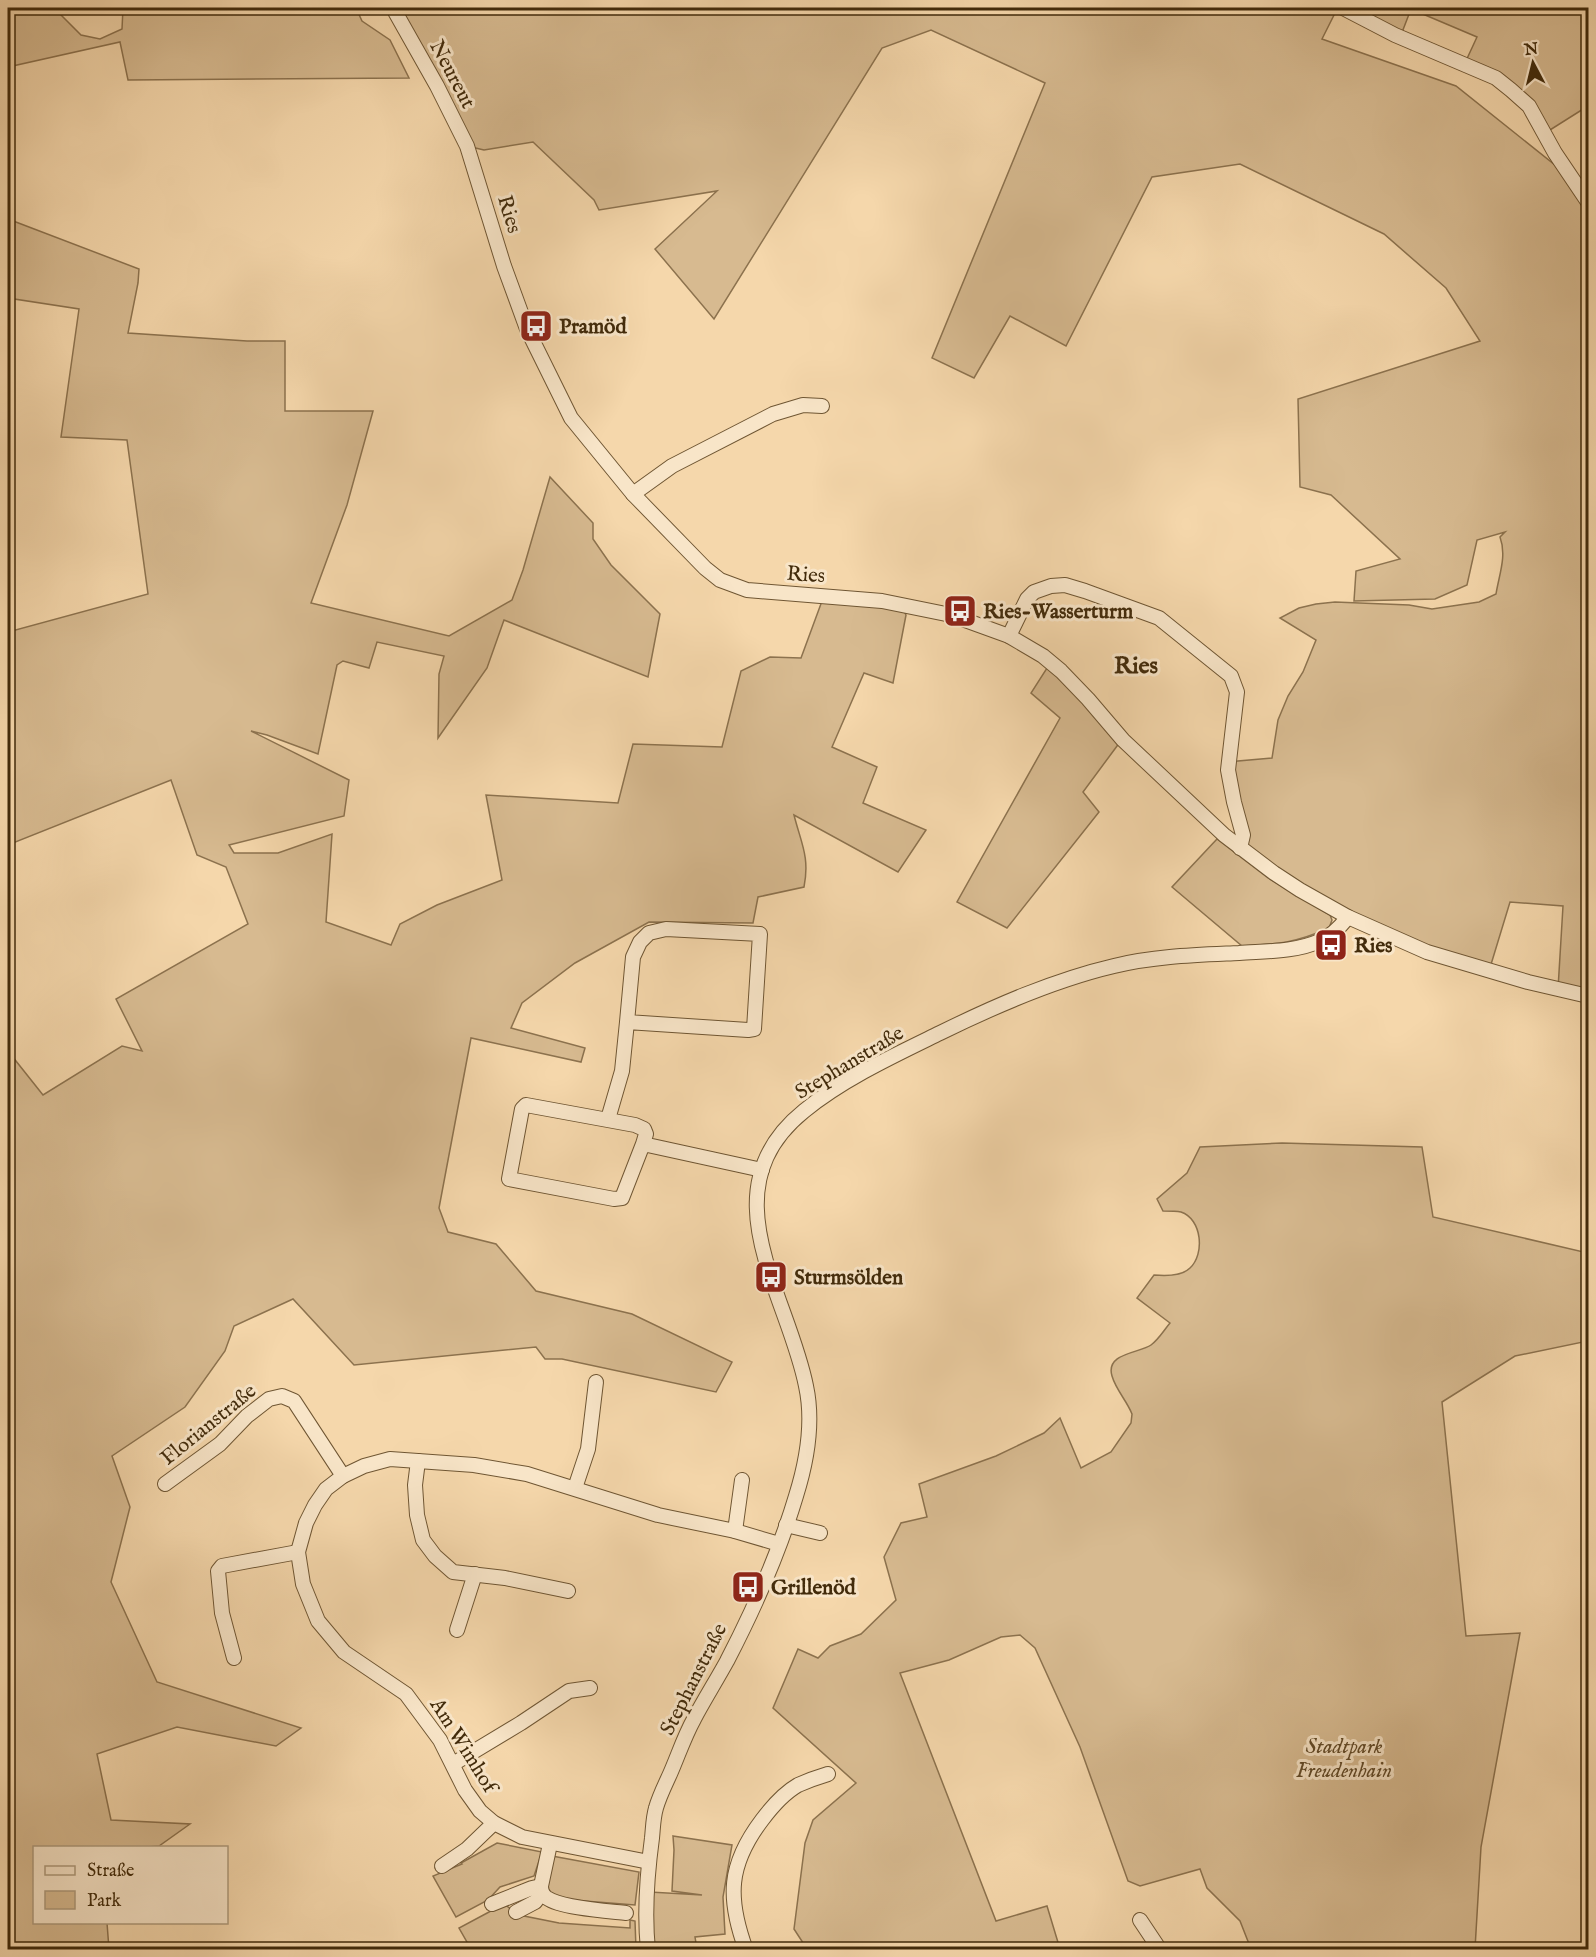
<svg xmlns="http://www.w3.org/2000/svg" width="1596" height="1957" font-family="'IM FELL English',serif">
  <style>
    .green { fill: #d7ba90; stroke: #8c724e; stroke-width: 1.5 }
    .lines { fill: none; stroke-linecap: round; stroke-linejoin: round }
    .minor-casing { stroke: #6f5633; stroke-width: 16 }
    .minor { stroke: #f8e5c8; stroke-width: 14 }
    .labels { text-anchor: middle; stroke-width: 6; stroke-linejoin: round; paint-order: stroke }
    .street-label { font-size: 21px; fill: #422b0b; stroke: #f8e5c8 }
    .poi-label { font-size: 21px; font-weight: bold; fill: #422b0b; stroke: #f8e5c8; text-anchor: start }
    .park-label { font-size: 21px; font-style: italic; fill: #604826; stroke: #f8e5c8 }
    .quarter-label { font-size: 24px; font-weight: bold; fill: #422b0b; stroke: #f8e5c8 }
  </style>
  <rect width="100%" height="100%" fill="#f5d7ab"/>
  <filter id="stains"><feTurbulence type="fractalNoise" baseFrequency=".00333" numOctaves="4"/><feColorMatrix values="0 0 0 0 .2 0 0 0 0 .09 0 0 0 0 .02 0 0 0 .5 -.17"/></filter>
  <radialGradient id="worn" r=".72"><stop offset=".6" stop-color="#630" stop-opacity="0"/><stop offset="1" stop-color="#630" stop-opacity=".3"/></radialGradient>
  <g class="green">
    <polygon points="8,8 54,8 81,35 100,39 122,29 123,8 356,8 362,21 390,40 409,78 128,80 120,42 8,67"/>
    <path d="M393,8h942l2,1 -15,30 134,47 119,95 13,12v803l-30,-7 5,-83 -53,-4 -21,69 -117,-42 -132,-81 -13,-86 45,-4 6,-38 10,-24 15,-24 13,-32 -36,-22 19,-10 17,-4 19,-2 74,3 23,4 47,-7 17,-8c3,-19 11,-38 4,-57l5,-5 -28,8 -10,45 -32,14 -81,2 2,-30 44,-12 -69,-64 -31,-8 -2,-88 182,-58 -34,-53 -62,-54 -144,-70 -88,13 -86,169 -56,-30 -36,62 -42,-20 113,-275 -114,-53 -49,18 -168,271 -59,-70 62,-58 -118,19 -5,-10 -61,-58 -49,8 -17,-4z"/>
    <polygon points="1343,8 1588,8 1588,106 1550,130 1529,106 1465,63 1477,37 1411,9 1401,35"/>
    <path d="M8,219l131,50 -1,14 -10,50 119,8h38v70h88l-26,94 -36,98 138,33 63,-36 11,-30 27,-93 43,46v16l18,26 49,49 -12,63 -144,-57 -17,48 -49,70 1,-64 5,-18 -67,-14 -8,26 -26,-7 -6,4 -19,89 -51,-19 -16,-4 98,49 -5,36 -115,29 5,8h44l54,-19 -6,88 65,23 9,-21 37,-19 65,-25 -16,-85 132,8 15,-59 89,3 19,-76 29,-14 31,1 21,-57 23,1 59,9 2,4 -13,68 -29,-10 -32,74 45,20 -14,36 63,27 -28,42 -104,-57c7,28 16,42 10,72l-46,10 -5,26 -104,-1 -74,41 -53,40 -11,25 74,20 -4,14 -110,-24 -32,170 9,24 48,12 40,47 96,23 100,48 -16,30 -154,-33h-17l-9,-12 -182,18 -61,-66 -59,27 -9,25 -40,56 -73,49 18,51 -19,75 46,100 144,46 -25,18 -99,-19 -80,27 14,66 79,4 -31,22 -12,1 -113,1v74l73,1 2,26h-101v-898l35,44 79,-49 20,5 -26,-52 132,-75 -22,-57 -29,-12 -26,-75 -163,65v-213l140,-38 -21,-154 -66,-3 18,-128 -71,-11z"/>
    <polygon points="1047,668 1052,669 1120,742 1083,792 1099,812 1007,928 957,902 1060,718 1031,693"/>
    <path d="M1217,839l51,39 62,37 2,5 -3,8c-33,15 -51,16 -87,18l-70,-59z"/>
    <path d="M1282,1143l140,4 11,70 155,36v88l-73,15 -73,46 24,234 54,-3 -39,214 -6,102h-224l-11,-28 -33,-33 -7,-19 -60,17 -12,-5 -48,-134 -45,-99 -15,-13 -19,2 -52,23 -49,13 96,248 51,-15 13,43h-253l-13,-20 11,-86 8,-23 43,-37 -83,-75 25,-59 20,9 12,-12 31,-12 35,-34 -12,-43 17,-34 26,-6 -8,-33 77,-28 48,-23 16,-15 21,50 30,-16 20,-29 1,-9c-5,-13 -16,-24 -20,-38 -7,-23 28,-23 39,-31 8,-6 13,-15 19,-22l-33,-25 17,-23c11,1 28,1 36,-7 15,-14 12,-49 -9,-56 -5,-1 -13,-1 -18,-1l-6,-12 30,-26 13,-26z"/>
    <polygon points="673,1836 732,1845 723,1897 725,1934 695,1937 697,1949 654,1949 650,1892 702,1895 672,1891 674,1850"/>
    <polygon points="497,1843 542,1852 534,1876 500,1887 488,1900 456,1917 433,1876 462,1864 461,1863"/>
    <polygon points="552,1856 639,1872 635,1905 559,1899 545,1892"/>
    <polygon points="504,1904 519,1915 559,1923 630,1928 630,1920 635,1921 636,1949 471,1949 459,1928"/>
  </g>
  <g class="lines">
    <g class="minor-casing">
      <g id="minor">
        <polyline points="393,8 437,86 467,146 504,266 527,329 571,418 633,494 705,568 720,580 747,590 882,601 951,615 1009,636 1043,656 1061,671 1088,699 1123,740 1224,835 1274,873 1300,890 1348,917 1427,952 1528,982 1588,996"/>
        <polyline points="1343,8 1395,35 1496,78 1511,90 1529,106 1555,153 1588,202"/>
        <polyline points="633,494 672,466 773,414 803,405 822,406"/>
        <polyline points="1009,636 1027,599 1034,592 1051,586 1065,585 1085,591 1159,618 1231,676 1237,692 1228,770 1234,802 1243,835 1240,848"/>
        <polyline points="608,1119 622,1071 627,1022 748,1030 754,1029 760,934 666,929 649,933 640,942 633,957 627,1022"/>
        <polyline points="643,1144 646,1134 644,1129 635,1125 526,1105 522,1109 509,1179 614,1199 622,1198 643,1144 762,1170"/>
        <polyline points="418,1461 415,1485 417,1515 423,1540 435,1556 453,1572 505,1578 568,1591"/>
        <polyline points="165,1484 220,1444 247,1416 269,1399 282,1396 294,1401 343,1476"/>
        <polyline points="575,1488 588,1449 596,1382"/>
        <polyline points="786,1525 820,1533"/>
        <polyline points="735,1531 742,1480"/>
        <polyline points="457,1630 475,1574"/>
        <polyline points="234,1658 222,1613 218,1571 222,1566 298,1552"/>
        <polyline points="453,1764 521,1723 569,1691 590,1688"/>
        <path d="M550,1844l-9,42c0,5 1,9 6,12 14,10 61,13 79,15"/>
        <polyline points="649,1862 522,1837 494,1823 480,1811 465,1790 440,1740 406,1694 344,1652 318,1621 303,1584 298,1552 306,1523 315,1505 326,1489 343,1476 364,1466 390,1459 474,1465 527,1474 658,1515 735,1531 779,1544"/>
        <polyline points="442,1866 467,1849 494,1823"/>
        <polyline points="492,1904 532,1888 541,1886"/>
        <polyline points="516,1912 535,1902 542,1893"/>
        <polyline points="1140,1920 1160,1950"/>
        <path d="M648,1950c-4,-38 -1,-75 4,-112 1,-9 1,-20 4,-30 3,-11 9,-23 14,-34 8,-18 14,-37 24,-55 10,-19 22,-38 33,-58 27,-52 52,-108 69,-165 11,-35 18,-73 10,-110 -18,-92 -100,-196 -2,-275 39,-32 91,-56 136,-78 55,-27 114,-53 174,-67 41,-10 83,-11 125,-13 27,-2 56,-1 81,-12 12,-5 20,-14 28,-24"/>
        <path d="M746,1950c-19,-52 -18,-85 16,-130 9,-12 22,-27 36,-35 9,-4 20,-8 30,-11"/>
      </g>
    </g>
    <use href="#minor" class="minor"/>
  </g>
  <defs>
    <g id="bus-square" transform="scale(1.725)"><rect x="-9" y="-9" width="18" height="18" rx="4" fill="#8f2418" stroke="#f8e5c8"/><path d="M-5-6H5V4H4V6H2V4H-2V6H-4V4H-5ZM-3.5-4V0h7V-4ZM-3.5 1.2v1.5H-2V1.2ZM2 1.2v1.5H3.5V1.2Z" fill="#fff"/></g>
  </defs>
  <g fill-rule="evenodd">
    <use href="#bus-square" x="536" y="326"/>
    <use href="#bus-square" x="960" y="611"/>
    <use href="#bus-square" x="1331" y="945"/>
    <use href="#bus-square" x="771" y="1277"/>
    <use href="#bus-square" x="748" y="1587"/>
  </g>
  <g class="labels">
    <g class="street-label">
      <text transform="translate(453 74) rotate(62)" y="7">Neureut</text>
      <text transform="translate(510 214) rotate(73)" y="7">Ries</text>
      <text transform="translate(806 574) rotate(4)" y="7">Ries</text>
      <text transform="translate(849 1062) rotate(-31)" y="7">Stephanstraße</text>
      <text transform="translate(208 1424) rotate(-39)" y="7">Florianstraße</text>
      <text transform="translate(693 1679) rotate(-63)" y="7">Stephanstraße</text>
      <text transform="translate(464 1745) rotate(58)" y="7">Am Wimhof</text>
    </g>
    <g class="poi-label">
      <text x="559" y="333">Pramöd</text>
      <text x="983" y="618">Ries-Wasserturm</text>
      <text x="1354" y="952">Ries</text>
      <text x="794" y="1284">Sturmsölden</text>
      <text x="771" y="1594">Grillenöd</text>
    </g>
    <g class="park-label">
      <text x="1344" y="1753">Stadtpark<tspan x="1344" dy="24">Freudenhain</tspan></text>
    </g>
    <g class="quarter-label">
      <text x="1136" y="673">Ries</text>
    </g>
  </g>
  <rect width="1596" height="1957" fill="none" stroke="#f5d7ab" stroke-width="30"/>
  <rect x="9" y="9" width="1578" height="1939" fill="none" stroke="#422b0b" stroke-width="3"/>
  <rect x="15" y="15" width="1566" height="1927" fill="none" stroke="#422b0b" stroke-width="1.5"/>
  <rect x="33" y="1846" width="195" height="78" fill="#f8e5c8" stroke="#af9b7c" stroke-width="1.5"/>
  <rect x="45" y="1866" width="30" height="9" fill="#f8e5c8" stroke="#af9b7c" stroke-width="1.5"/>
  <text x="87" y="1876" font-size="18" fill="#422b0b">Straße</text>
  <rect x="45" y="1891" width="30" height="18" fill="#d7ba90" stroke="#af9b7c" stroke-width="1.5"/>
  <text x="87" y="1906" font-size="18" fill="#422b0b">Park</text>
  <g transform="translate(1533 63) rotate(353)" stroke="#f8e5c8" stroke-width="4.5" paint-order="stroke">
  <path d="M0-4.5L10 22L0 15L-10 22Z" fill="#422b0b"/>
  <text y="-9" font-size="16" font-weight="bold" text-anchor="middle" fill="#422b0b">N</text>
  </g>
  <rect width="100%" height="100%" filter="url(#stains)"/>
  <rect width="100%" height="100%" fill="url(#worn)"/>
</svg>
